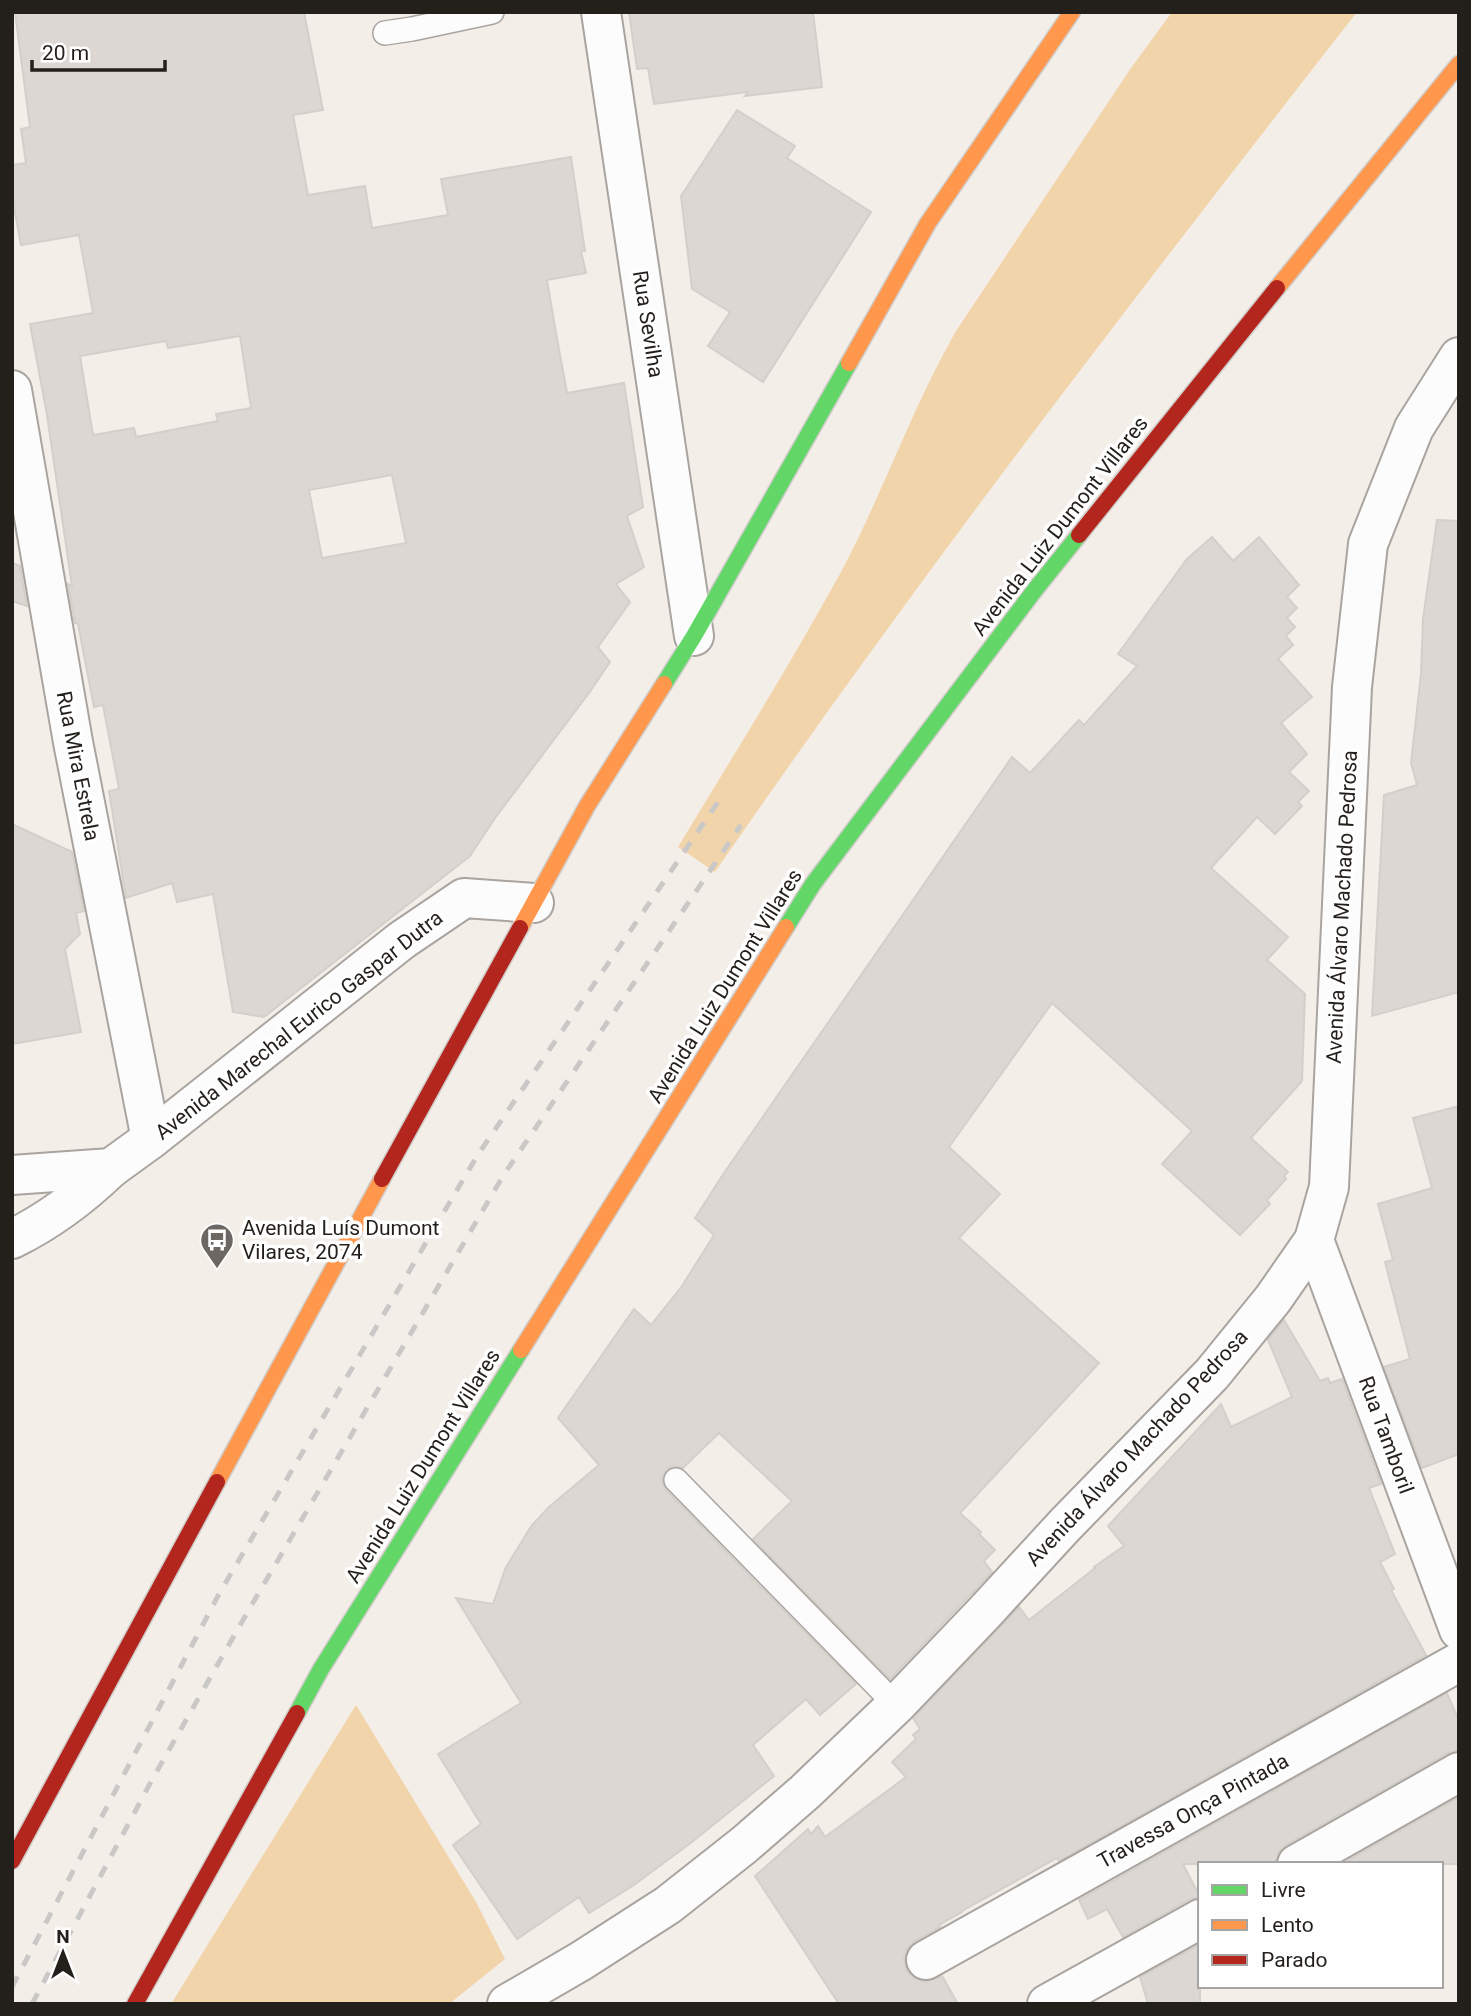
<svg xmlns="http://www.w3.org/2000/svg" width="1471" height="2016" font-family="Roboto,sans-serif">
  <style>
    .green { fill: #f2d4aa }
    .building { fill: #dcd7d2; stroke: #d3cfca; stroke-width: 2; fill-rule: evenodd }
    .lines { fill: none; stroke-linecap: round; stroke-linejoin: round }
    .lane-casing { stroke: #a9a49f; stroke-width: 26 }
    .street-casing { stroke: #a9a49f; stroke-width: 42 }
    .fast-casing { stroke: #cfccc9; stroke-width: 19 }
    .slow-casing { stroke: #cfccc9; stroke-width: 19 }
    .jam-casing { stroke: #cfccc9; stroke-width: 19 }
    .lane { stroke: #fdfcfc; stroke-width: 23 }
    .street { stroke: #fdfcfc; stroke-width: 38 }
    .fast { stroke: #63d668; stroke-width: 16 }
    .slow { stroke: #ff974d; stroke-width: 16 }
    .jam { stroke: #b3261e; stroke-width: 16 }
    .rail { stroke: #cac8c7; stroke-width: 5; stroke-dasharray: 12 12; stroke-linecap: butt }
    .labels { text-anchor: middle; stroke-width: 7; stroke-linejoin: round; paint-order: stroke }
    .street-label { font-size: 21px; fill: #231f1b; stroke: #fefefe }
    .poi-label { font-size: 21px; fill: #231f1b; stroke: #fefefe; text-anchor: start }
  </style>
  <rect width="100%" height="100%" fill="#f4eee8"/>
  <g class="green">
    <path d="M1172,12h185c-220,282 -439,565 -642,860l-37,-25c55,-91 112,-182 163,-275 42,-79 71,-164 115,-241l175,-263z"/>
    <polygon points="356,1705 476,1902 505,1959 449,2004 171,2004"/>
  </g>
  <g class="building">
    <path d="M15,12h289l19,98 -30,5 15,80 57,-9 7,42 76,-13 -7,-36 130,-22 14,94h-4l5,22 -39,7 9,53 11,60 57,-10 19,124 -16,9 17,51 -28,17 14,18 -32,45 12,15 -21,31 -94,125 -25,38 -206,161 -31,-5 -20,-118 -36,8 -5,-19 -46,15 -17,-107 10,-2 -16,-84 -9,2 -16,-83 -3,-1 -7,-39 4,2 -25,-171 -17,-91 63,-11 -14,-78 -58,10 -9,-49v-31l14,-2 -5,-34 9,-2zM240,336l11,72 -35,6 2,7 -82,16 -2,-9 -41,7 -13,-79 86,-15 2,7zM392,475l14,68 -84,15 -13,-68z"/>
    <polygon points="629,12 813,12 822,87 745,96 748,92 654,104 648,68 637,69"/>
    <polygon points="737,110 795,146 787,158 871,212 763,382 708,346 730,312 692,289 681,196"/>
    <polygon points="1437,520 1459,521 1459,992 1372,1016 1384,795 1417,785 1411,763 1421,674 1423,619"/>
    <polygon points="1212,537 1233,561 1259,537 1299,585 1287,597 1297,608 1287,618 1295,627 1286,636 1293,645 1278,659 1312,697 1281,723 1307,754 1289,772 1309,791 1298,802 1302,806 1275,834 1257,817 1211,868 1288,937 1267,960 1305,994 1302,1081 1251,1138 1288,1172 1284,1176 1286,1179 1267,1200 1270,1204 1240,1235 1162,1164 1192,1131 1052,1003 949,1147 1000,1194 959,1238 1099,1363 960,1513 981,1532 979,1534 995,1550 984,1561 992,1572 890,1679 753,1539 792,1501 719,1433 683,1468 673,1466 667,1470 662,1477 663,1484 666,1490 856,1684 820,1715 806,1699 753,1745 774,1776 692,1842 634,1885 589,1913 579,1897 517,1939 453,1845 481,1824 438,1754 521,1703 456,1598 493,1604 506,1567 532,1525 549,1507 599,1465 558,1418 634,1309 651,1325 682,1286 714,1235 695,1218 724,1173 1012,757 1030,773 1079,720 1084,725 1137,666 1118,654 1187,559"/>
    <polygon points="12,563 20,566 27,606 12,601"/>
    <polygon points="12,824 72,852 84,911 76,913 80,934 65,949 81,1032 12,1044"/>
    <polygon points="1459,1106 1459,1454 1422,1468 1384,1367 1410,1359 1385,1262 1393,1260 1378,1204 1432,1188 1413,1118"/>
    <polygon points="1284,1320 1320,1381 1328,1378 1330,1383 1342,1379 1381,1484 1369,1488 1395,1554 1380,1562 1394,1589 1391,1590 1426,1655 1059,1861 1057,1858 962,1911 962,1912 939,1925 940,1927 915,1941 907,1949 904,1959 907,1971 914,1978 925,1982 942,1976 958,2004 839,2004 755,1876 808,1829 811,1834 818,1826 825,1837 906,1777 892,1762 916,1739 913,1735 920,1729 913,1718 1019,1607 1029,1620 1095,1568 1094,1567 1124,1546 1108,1526 1221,1404 1231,1427 1292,1397 1268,1340"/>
    <polygon points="1447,1693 1459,1721 1459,1750 1448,1753 1286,1845 1279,1852 1275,1864 1183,1864 1200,1897 1189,1900 1123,1937 1107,1909 1088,1919 1079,1900"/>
    <polygon points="1459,1797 1459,1864 1342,1864"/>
    <polygon points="1200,1944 1200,2004 1148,2004 1140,1977"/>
  </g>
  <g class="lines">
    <g class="lane-casing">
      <g id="lane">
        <polyline points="385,33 412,29 492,12"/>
        <polyline points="676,1480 896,1705"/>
      </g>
    </g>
    <g class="street-casing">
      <g id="street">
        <polyline points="601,12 694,636"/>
        <polyline points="12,390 73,742 151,1139"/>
        <polyline points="12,1175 111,1168 151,1139 402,940 464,898 534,903"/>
        <path d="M12,1239c37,-18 70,-43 99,-71"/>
        <polyline points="1314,1240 1459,1630"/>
        <polyline points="1297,1864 1459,1772"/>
        <polyline points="926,1960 1459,1662"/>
        <polyline points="507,2004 581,1961 668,1905 744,1845 805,1792 896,1705 984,1613 1065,1525 1212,1374 1273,1299 1314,1240 1329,1187 1352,687 1368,544 1414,428 1459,357"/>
        <polyline points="1047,2004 1200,1919"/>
      </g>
    </g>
    <g class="fast-casing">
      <g id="fast">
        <polyline points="664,684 694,636 849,363"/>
        <polyline points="786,927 813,884 1034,591 1079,535"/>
        <polyline points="297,1713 321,1669 521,1350"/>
      </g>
    </g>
    <g class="slow-casing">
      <g id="slow">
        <polyline points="1277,288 1459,64"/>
        <polyline points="849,363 928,223 1072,12"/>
        <polyline points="520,928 587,806 664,684"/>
        <polyline points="521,1350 786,927"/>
        <polyline points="217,1482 382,1179"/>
      </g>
    </g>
    <g class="jam-casing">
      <g id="jam">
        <polyline points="1079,535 1277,288"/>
        <polyline points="382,1179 520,928"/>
        <polyline points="12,1861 217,1482"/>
        <polyline points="135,2004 297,1713"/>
      </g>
    </g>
    <use href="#lane" class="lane"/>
    <use href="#street" class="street"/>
    <use href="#fast" class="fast"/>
    <use href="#slow" class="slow"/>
    <use href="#jam" class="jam"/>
    <g class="rail">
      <polyline points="12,1987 219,1594 477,1156 718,802"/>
      <polyline points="32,2004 153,1778 247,1613 503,1176 741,825"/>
    </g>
  </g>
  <defs>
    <g id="bus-pin" transform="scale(1.75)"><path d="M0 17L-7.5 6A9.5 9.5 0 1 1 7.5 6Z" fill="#6c6763" stroke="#fefefe"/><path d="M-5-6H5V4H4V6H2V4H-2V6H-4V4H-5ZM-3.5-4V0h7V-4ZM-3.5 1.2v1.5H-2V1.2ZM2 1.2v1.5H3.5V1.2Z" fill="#fff"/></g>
  </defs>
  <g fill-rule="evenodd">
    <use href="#bus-pin" x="217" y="1240"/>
  </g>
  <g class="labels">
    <g class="street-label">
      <text transform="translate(648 324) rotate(81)" y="7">Rua Sevilha</text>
      <text transform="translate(1060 526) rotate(-52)" y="7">Avenida Luiz Dumont Villares</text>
      <text transform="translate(78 766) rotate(79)" y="7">Rua Mira Estrela</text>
      <text transform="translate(1342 907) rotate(-87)" y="7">Avenida Álvaro Machado Pedrosa</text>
      <text transform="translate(725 986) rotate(-58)" y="7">Avenida Luiz Dumont Villares</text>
      <text transform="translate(299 1025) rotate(-38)" y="7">Avenida Marechal Eurico Gaspar Dutra</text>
      <text transform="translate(1386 1435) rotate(70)" y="7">Rua Tamboril</text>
      <text transform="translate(1137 1448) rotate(-47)" y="7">Avenida Álvaro Machado Pedrosa</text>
      <text transform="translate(423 1466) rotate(-58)" y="7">Avenida Luiz Dumont Villares</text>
      <text transform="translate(1193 1811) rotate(-29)" y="7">Travessa Onça Pintada</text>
    </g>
    <g class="poi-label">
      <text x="242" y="1235">Avenida Luís Dumont<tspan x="242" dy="24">Vilares, 2074</tspan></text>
    </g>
  </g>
  <rect width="1471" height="2016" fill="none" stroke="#231f1b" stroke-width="28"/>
  <rect x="1198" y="1862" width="245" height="126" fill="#fefefe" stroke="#a6a5a3" stroke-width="2"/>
  <rect x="1212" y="1885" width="35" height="10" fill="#63d668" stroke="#a6a5a3" stroke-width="2"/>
  <text x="1261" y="1897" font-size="21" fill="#231f1b">Livre</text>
  <rect x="1212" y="1920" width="35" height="10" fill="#ff974d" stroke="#a6a5a3" stroke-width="2"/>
  <text x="1261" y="1932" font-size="21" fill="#231f1b">Lento</text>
  <rect x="1212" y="1955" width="35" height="10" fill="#b3261e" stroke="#a6a5a3" stroke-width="2"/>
  <text x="1261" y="1967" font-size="21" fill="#231f1b">Parado</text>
  <g transform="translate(63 1953)" stroke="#fefefe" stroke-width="5" paint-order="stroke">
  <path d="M0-5L12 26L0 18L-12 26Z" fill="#231f1b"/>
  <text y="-10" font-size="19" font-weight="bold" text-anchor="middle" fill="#231f1b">N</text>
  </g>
  <path d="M32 60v10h133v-10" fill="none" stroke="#231f1b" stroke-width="3.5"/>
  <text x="42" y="60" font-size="21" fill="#231f1b" stroke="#fefefe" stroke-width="5" paint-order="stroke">20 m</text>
</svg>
